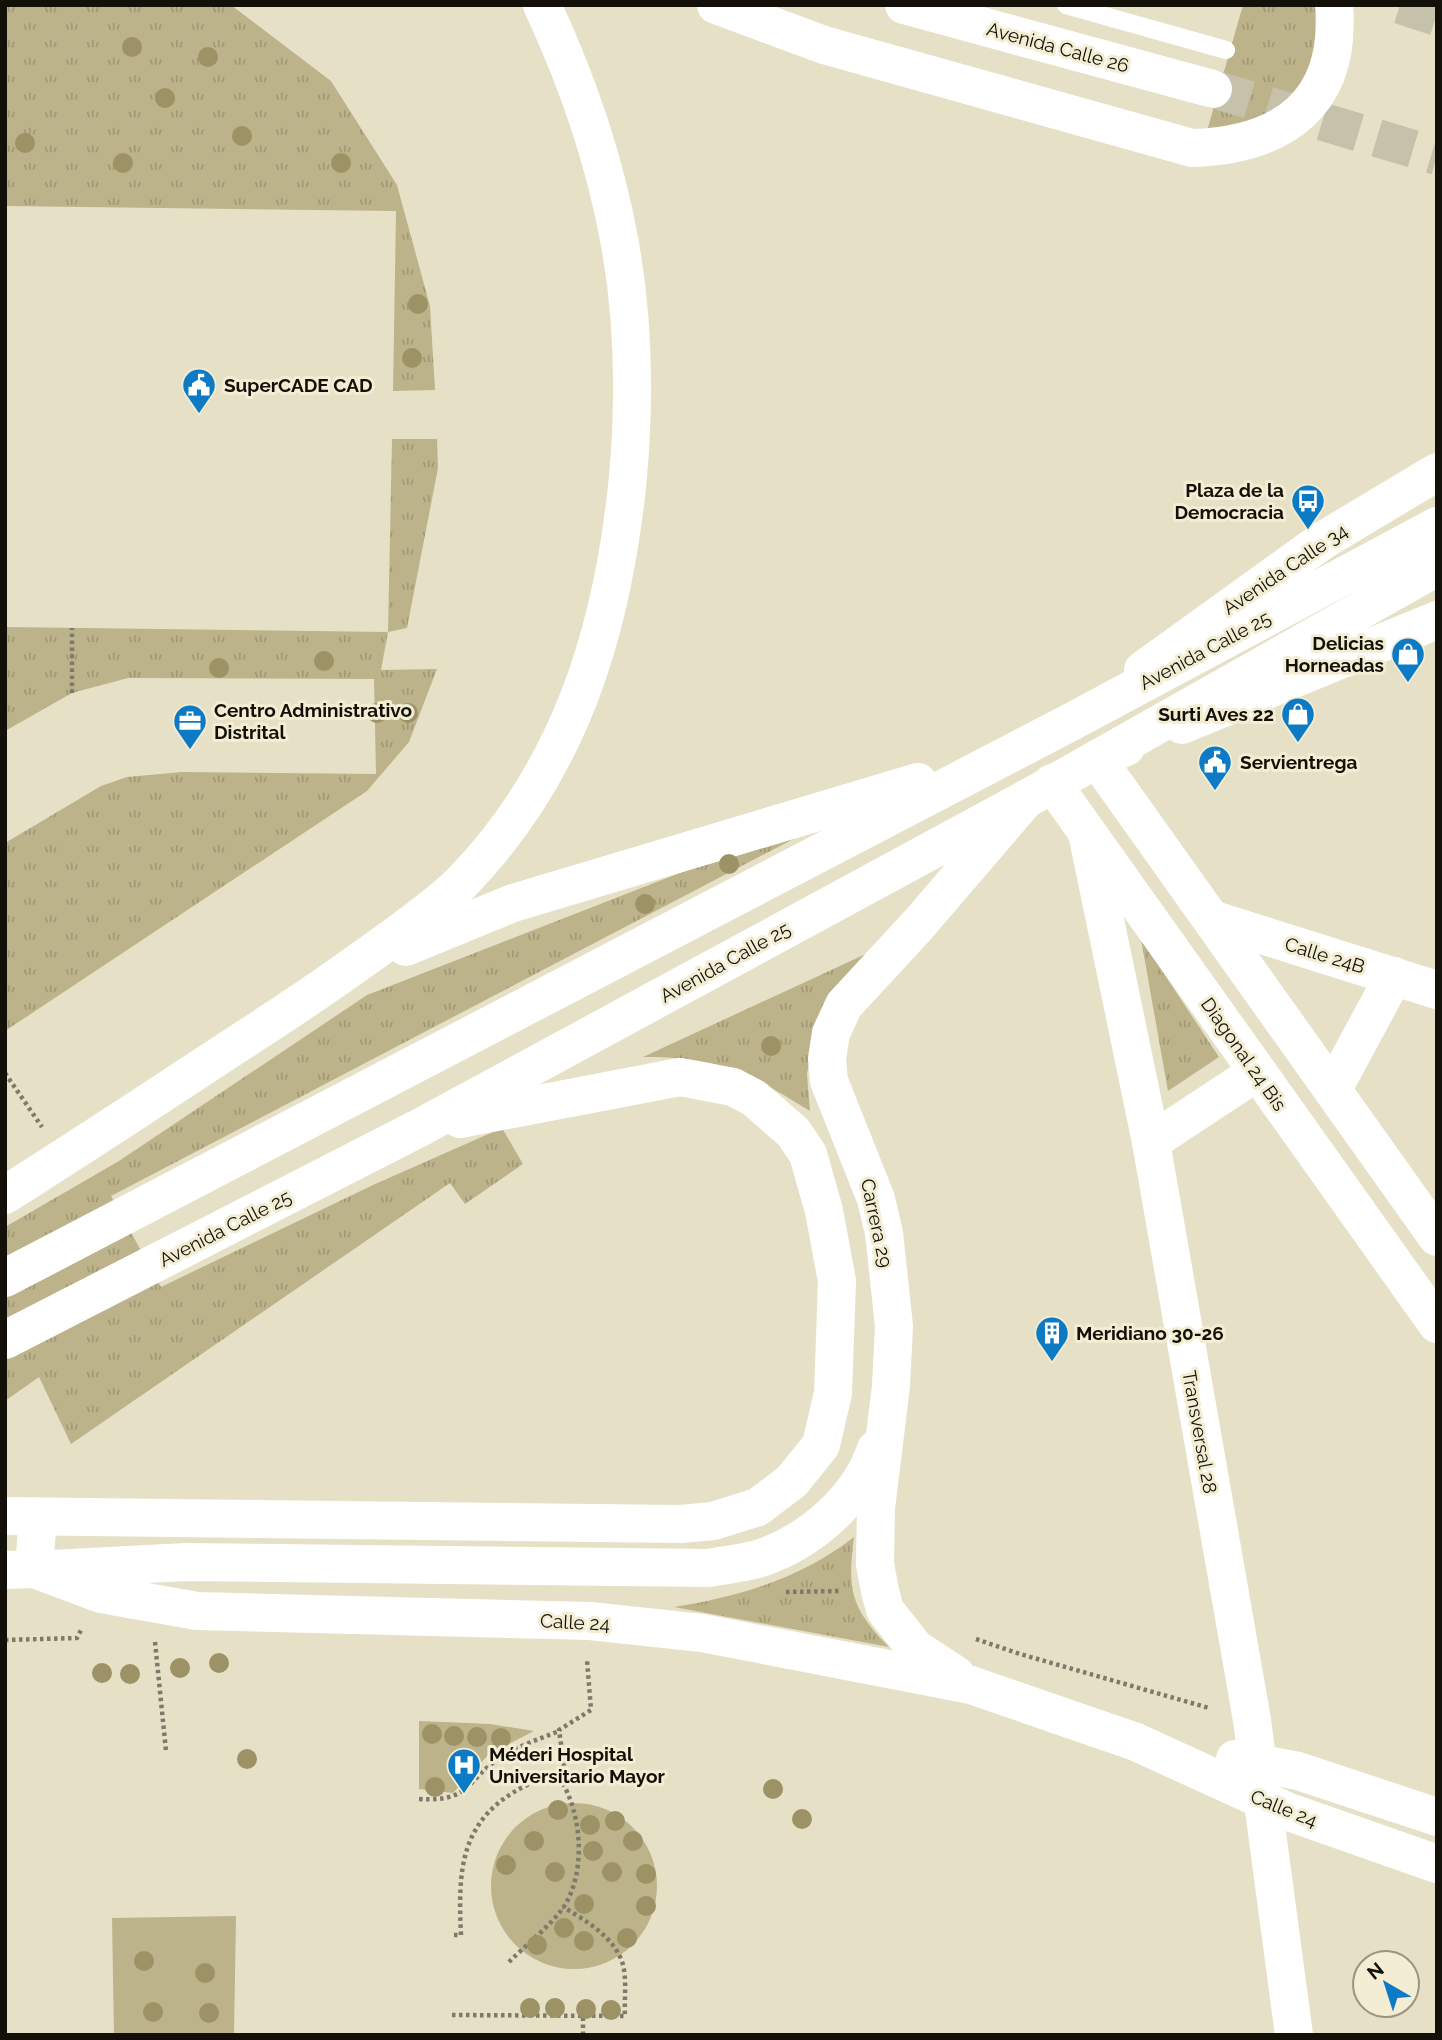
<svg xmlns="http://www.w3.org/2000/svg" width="1442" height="2040" font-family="Raleway,sans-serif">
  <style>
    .grass { fill: url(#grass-tufts) }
    .garden { fill: #bdb38a }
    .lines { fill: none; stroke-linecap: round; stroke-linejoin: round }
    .primary-tunnel { stroke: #c6c1aa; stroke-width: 38; stroke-dasharray: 38 19; stroke-linecap: butt }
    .path { stroke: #7e7a69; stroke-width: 4.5; stroke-dasharray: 3.5 3.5; stroke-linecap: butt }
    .lane { stroke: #fff; stroke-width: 18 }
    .secondary { stroke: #fff; stroke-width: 38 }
    .primary { stroke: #fff; stroke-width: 38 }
    .highway { stroke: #fff; stroke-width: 38 }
    .tree { fill: #9c9266 }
    .labels { text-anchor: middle; stroke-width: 6; stroke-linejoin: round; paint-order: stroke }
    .street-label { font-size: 19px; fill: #121008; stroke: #f3edd3 }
    .poi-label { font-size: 19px; font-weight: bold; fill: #121008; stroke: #f3edd3; text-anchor: start }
  </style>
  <defs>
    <pattern id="grass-tufts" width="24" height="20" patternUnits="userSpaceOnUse" patternTransform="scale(1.75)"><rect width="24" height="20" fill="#bdb38a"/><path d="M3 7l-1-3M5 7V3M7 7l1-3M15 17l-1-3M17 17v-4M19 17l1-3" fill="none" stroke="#a19976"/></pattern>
  </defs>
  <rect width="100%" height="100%" fill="#e6e0c6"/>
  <g class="grass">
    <polygon points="5,5 231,5 331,81 397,185 430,306 435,390 393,391 396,211 5,206"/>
    <polygon points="1243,5 1329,5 1306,95 1265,124 1205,138"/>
    <polygon points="392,439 437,439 438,468 407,628 388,632 381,670 437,669 409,742 367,791 5,1031 5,843 101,786 127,777 182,772 376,774 374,679 128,678 72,693 5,731 5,627 388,632"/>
    <polygon points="822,824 111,1196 161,1287 373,1185 502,1128 523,1164 465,1204 450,1183 71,1444 39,1377 5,1401 5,1227 119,1161 367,995 749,846"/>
    <polygon points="1141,939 1219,1057 1168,1091"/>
    <path d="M881,947l-66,83 -8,44 3,37c-63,-39 -91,-54 -167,-54z"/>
    <path d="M854,1537c-7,54 -3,71 35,110l-215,-40c65,-10 128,-29 180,-70z"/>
  </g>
  <g class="garden">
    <polygon points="419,1721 490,1724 534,1731 488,1755 453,1793 419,1789"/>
    <circle cx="574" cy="1886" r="83"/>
    <polygon points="236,1916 234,2035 114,2035 112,1918"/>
  </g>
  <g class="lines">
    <g class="primary-tunnel">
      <polyline points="1400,5 1437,17"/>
      <polyline points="1213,89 1437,156"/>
    </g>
    <g class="path">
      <polyline points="72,693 72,628"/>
      <polyline points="5,1073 42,1127"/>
      <polyline points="786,1592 840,1591"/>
      <polyline points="976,1639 1020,1654 1209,1708"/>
      <polyline points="5,1640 77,1638 82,1628"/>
      <polyline points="155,1642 166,1751"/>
      <path d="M419,1799c54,3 45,-19 84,-43 17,-11 37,-17 56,-25"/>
      <path d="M454,1935h7c-3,-64 -2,-116 64,-149 12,-6 32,-5 40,-14l-6,-42 32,-20 -4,-50"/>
      <path d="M509,1962c17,-17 40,-35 54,-54 24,-36 19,-96 -4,-131"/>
      <path d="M452,2015l173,1c-1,-16 2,-35 -2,-51 -7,-27 -38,-45 -60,-58"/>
      <polyline points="583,2035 583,2016"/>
    </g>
    <polyline class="lane" points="1066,5 1226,50"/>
    <g class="secondary">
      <polyline points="1143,670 1322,541 1437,472"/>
      <polyline points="1182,725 1437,620"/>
      <polyline points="1126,747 1097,759 1437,1237"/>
      <polyline points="1052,783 1437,1324"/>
      <polyline points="1087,833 1151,1142 1252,1720 1294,2035"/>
      <polyline points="1214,920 1437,990"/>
      <polyline points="1333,1089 1394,976"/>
      <polyline points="1151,1142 1257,1072"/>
      <path d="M52,1569l134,-7 522,6c17,-3 36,-5 53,-10 50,-17 98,-59 115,-109"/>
      <polyline points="5,1570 34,1569 101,1594 197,1611 590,1621 702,1633 971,1685 1136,1742 1289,1812 1437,1864"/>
      <polyline points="956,1675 915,1648 885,1610 880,1591 875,1564 876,1508 891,1386 894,1326 884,1233 876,1199 829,1081 827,1059 831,1033 844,1005 918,925 1026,799"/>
      <polyline points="1235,1759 1298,1771 1437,1817"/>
    </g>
    <g class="primary">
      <path d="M716,5l108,40 368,103c92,-3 150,-45 142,-143"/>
      <polyline points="904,5 1213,89"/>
    </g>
    <g class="highway">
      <polyline points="406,947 513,903 918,782"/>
      <path d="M5,1195c89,-56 176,-114 263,-171 42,-27 83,-56 123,-85 24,-18 49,-35 70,-56 110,-113 152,-254 167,-406 7,-80 6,-159 -9,-238 -15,-82 -42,-159 -77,-234"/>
      <polyline points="5,1278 1071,722 1437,526"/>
      <polyline points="5,1340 421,1127 1037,793 1437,567"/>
      <polyline points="5,1516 681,1524 713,1521 758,1507 792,1481 821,1445 833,1393 837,1281 824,1211 808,1154 793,1132 754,1098 733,1087 680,1077 460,1119"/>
      <polyline points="34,1569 38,1517"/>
    </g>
  </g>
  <g class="tree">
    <circle cx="132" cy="47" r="10"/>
    <circle cx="208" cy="57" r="10"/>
    <circle cx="165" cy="98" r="10"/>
    <circle cx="242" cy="136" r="10"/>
    <circle cx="25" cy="143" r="10"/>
    <circle cx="123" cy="163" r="10"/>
    <circle cx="341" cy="163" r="10"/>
    <circle cx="418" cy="304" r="10"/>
    <circle cx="412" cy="358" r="10"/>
    <circle cx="324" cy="661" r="10"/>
    <circle cx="219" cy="668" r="10"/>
    <circle cx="377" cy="713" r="10"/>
    <circle cx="408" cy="713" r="10"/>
    <circle cx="729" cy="864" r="10"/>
    <circle cx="645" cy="904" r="10"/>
    <circle cx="771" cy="1046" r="10"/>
    <circle cx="219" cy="1663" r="10"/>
    <circle cx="180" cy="1668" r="10"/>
    <circle cx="102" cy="1673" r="10"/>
    <circle cx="130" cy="1674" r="10"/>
    <circle cx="432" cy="1734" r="10"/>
    <circle cx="454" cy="1736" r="10"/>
    <circle cx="477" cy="1737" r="10"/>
    <circle cx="501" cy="1738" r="10"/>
    <circle cx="247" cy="1759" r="10"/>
    <circle cx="465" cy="1769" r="10"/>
    <circle cx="435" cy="1787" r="10"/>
    <circle cx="773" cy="1789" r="10"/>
    <circle cx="558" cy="1810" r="10"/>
    <circle cx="802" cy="1819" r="10"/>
    <circle cx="615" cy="1821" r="10"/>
    <circle cx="590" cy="1825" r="10"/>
    <circle cx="534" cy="1841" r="10"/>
    <circle cx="633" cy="1841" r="10"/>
    <circle cx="593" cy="1851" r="10"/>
    <circle cx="506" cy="1865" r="10"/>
    <circle cx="555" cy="1872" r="10"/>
    <circle cx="612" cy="1872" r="10"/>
    <circle cx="646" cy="1874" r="10"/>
    <circle cx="584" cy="1904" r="10"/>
    <circle cx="646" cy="1906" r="10"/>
    <circle cx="564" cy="1928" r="10"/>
    <circle cx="627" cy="1938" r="10"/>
    <circle cx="584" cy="1941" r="10"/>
    <circle cx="537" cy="1945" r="10"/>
    <circle cx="144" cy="1961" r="10"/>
    <circle cx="205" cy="1973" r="10"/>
    <circle cx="530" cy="2008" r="10"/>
    <circle cx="555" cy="2008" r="10"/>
    <circle cx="586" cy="2009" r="10"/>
    <circle cx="611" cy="2010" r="10"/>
    <circle cx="153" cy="2012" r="10"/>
    <circle cx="209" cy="2013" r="10"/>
  </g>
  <defs>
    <g id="civic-pin" transform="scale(1.75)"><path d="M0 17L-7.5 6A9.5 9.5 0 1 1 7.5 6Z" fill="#0c7ac4" stroke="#f3edd3"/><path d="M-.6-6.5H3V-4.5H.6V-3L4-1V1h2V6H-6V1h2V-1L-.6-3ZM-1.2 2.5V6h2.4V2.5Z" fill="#fff"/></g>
    <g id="bus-pin" transform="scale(1.75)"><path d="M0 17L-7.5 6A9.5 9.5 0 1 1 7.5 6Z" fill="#0c7ac4" stroke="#f3edd3"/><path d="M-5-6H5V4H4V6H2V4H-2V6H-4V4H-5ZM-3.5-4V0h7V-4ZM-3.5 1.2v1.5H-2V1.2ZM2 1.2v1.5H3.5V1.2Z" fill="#fff"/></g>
    <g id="shop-pin" transform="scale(1.75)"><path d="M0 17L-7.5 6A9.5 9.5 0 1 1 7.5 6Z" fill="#0c7ac4" stroke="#f3edd3"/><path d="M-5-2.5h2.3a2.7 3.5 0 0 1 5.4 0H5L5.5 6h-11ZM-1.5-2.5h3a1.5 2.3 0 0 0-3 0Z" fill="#fff"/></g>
    <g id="office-pin" transform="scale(1.75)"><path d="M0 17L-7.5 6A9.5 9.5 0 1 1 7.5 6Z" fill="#0c7ac4" stroke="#f3edd3"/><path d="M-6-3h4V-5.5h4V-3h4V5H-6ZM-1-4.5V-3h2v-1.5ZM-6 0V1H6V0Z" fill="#fff"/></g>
    <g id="building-pin" transform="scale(1.75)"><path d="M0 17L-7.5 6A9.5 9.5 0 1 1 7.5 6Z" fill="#0c7ac4" stroke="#f3edd3"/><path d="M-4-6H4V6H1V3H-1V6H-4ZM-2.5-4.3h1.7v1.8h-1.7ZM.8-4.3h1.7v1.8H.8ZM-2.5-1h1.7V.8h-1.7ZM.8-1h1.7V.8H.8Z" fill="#fff"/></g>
    <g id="hospital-pin" transform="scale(1.75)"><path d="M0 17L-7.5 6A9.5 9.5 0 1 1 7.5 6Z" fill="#0c7ac4" stroke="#f3edd3"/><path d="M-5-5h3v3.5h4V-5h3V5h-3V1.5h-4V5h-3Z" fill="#fff"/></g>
  </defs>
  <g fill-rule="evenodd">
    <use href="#civic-pin" x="199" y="385"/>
    <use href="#bus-pin" x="1308" y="501"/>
    <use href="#shop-pin" x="1408" y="654"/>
    <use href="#shop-pin" x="1298" y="714"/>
    <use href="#office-pin" x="190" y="721"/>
    <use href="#civic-pin" x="1215" y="762"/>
    <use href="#building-pin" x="1052" y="1333"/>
    <use href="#hospital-pin" x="464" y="1765"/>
  </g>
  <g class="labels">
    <g class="street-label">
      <text transform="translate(1058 47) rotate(15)" y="7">Avenida Calle 26</text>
      <text transform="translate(1285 569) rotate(-34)" y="7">Avenida Calle 34</text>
      <text transform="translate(1205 650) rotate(-28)" y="7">Avenida Calle 25</text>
      <text transform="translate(1325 955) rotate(17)" y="7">Calle 24B</text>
      <text transform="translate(725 962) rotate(-29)" y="7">Avenida Calle 25</text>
      <text transform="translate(1244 1054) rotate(55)" y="7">Diagonal 24 Bis</text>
      <text transform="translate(877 1223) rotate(78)" y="7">Carrera 29</text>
      <text transform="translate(225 1228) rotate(-27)" y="7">Avenida Calle 25</text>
      <text transform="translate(1200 1432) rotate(80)" y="7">Transversal 28</text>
      <text transform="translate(575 1622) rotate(3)" y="7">Calle 24</text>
      <text transform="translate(1284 1808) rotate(22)" y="7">Calle 24</text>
    </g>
    <g class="poi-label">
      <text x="224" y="392">SuperCADE CAD</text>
      <text x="1284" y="497" text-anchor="end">Plaza de la<tspan x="1284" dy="22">Democracia</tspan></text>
      <text x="1384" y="650" text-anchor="end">Delicias<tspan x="1384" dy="22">Horneadas</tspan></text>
      <text x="214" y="717">Centro Administrativo<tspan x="214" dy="22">Distrital</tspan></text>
      <text x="1274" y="721" text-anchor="end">Surti Aves 22</text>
      <text x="1240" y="769">Servientrega</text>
      <text x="1076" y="1340">Meridiano 30-26</text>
      <text x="489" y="1761">Méderi Hospital<tspan x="489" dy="22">Universitario Mayor</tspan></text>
    </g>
  </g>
  <rect width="1442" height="2040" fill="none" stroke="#121008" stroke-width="14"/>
  <g transform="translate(1386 1984) rotate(321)"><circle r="33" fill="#f3edd3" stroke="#999582" stroke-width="2"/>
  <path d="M0-5L12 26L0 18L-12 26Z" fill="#0c7ac4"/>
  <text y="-10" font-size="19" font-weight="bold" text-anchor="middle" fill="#121008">N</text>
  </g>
</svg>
